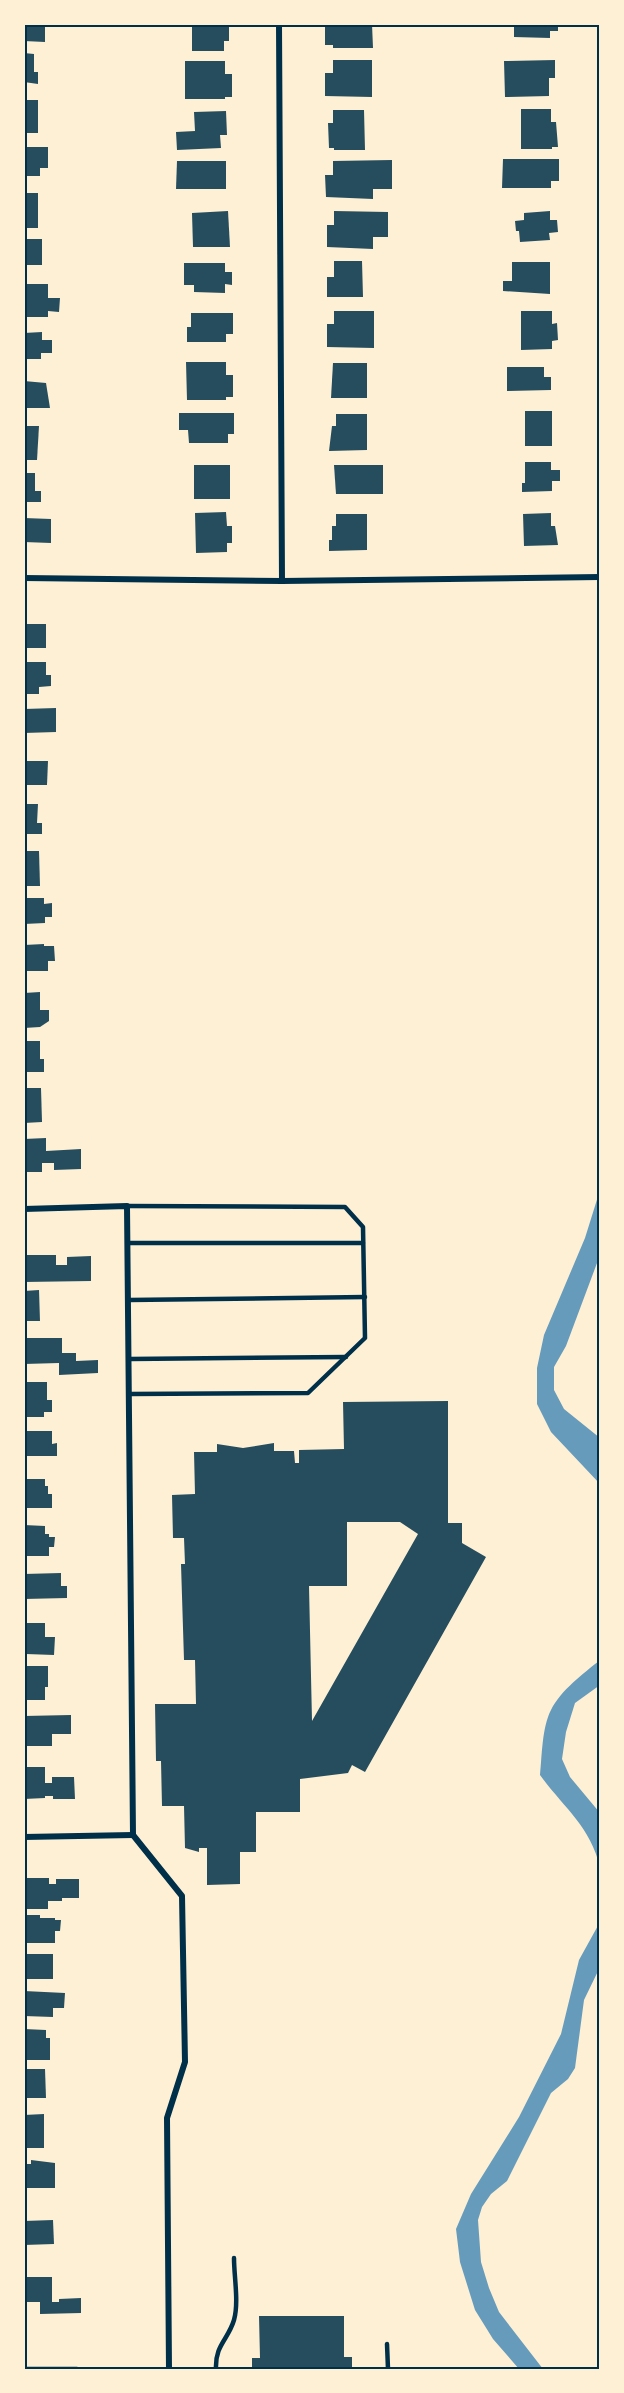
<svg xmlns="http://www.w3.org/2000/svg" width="624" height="2393" font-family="'Exo 2',sans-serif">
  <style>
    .water { fill: #669bbc }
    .building { fill: #264d5e; fill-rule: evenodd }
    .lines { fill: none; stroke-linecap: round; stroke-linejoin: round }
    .service { stroke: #003049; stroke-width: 4.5 }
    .minor { stroke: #003049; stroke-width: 6 }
    .neatline { fill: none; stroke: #003049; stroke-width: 2 }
  </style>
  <rect width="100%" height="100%" fill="#fdf0d5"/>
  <g class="water">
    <polygon points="600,1190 600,1255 566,1346 554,1367 554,1390 564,1409 600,1438 600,1484 551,1432 537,1404 537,1368 544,1335 585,1238"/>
    <path d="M600,1660v25l-25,18 -9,29 -4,27 8,18 30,36v54c-10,-41 -36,-59 -60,-92 2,-19 2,-48 11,-65 10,-20 32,-36 49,-50z"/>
    <polygon points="600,1922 600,1967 584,2000 575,2068 568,2079 551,2093 507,2181 491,2194 482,2207 478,2220 481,2262 489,2288 499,2312 543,2369 519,2369 493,2339 475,2310 460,2262 456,2229 471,2194 519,2117 561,2034 579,1960"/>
  </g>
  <g class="building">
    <polygon points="24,24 45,24 45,42 24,41"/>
    <polygon points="192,24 229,24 229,41 224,41 224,51 192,51"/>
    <polygon points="325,24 372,24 373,48 333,48 333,45 325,45"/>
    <polygon points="511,24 558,24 558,31 550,31 550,38 514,37 514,27 511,27"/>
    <polygon points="24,53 34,54 34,72 38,72 38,84 24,82"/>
    <polygon points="333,60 372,60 372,97 325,96 325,73 333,73"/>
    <polygon points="555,60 555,78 549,78 549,96 505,97 504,61"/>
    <polygon points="185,61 225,61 225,74 232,74 232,97 225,97 225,99 185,99"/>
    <rect x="24" y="100" width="14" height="33"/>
    <polygon points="521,109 551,109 551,122 556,122 558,147 552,147 552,149 521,149"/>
    <polygon points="333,110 364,110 365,150 334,150 334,148 329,148 328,123 333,123"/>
    <polygon points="226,111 227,135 220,135 221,148 177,150 176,132 195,131 194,112"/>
    <polygon points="24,147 48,147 48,168 40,168 40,176 24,176"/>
    <polygon points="503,159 559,159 559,181 551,181 551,188 502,188"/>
    <polygon points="392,160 392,189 373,189 373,199 326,197 325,175 333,175 333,161"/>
    <polygon points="177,161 226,161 226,189 176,189"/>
    <rect x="24" y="193" width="14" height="35"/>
    <polygon points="228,211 230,247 193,247 192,213"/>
    <polygon points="334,211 388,212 388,237 373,237 373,249 327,247 327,225 334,225"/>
    <polygon points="550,211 550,220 557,220 558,232 549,233 550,240 520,242 519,231 516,231 515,221 524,220 524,213"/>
    <rect x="24" y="239" width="18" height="26"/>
    <polygon points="334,261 362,261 363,297 327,297 327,277 334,277"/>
    <polygon points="512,262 550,262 550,294 503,291 503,281 512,281"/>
    <polygon points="184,263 225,263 225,272 232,272 232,285 225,284 225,293 194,292 194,285 184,285"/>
    <polygon points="24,284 48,284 48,298 60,298 59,312 48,311 48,317 24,317"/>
    <polygon points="334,311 374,311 374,348 327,347 327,324 334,324"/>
    <polygon points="521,311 552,311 552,324 557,323 558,340 552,341 552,349 521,350"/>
    <polygon points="191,313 233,313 233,334 226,334 226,342 187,342 187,327 191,327"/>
    <polygon points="42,332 42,340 52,340 52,353 41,353 41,359 24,359 24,333"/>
    <polygon points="186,362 226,362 226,375 233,375 233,397 226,397 226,400 187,400"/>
    <polygon points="333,363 367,363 367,398 331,398"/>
    <polygon points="507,367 544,367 544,377 551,377 551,390 507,391"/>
    <polygon points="24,381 46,383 50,408 24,408"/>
    <rect x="525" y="411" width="27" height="35"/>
    <polygon points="179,413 234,413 234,434 228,434 228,443 189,443 188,430 179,430"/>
    <polygon points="336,414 367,414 367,450 329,451 332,426 336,426"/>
    <polygon points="24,426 39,426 37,460 24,460"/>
    <polygon points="525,462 551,462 551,470 560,470 560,481 552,481 552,491 522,492 522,483 525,483"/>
    <rect x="194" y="465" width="36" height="34"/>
    <polygon points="334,465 383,465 383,494 336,494"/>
    <polygon points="24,473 35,473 35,491 41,491 41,502 24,502"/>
    <polygon points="226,512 227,526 232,526 232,543 227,543 227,552 196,553 195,513"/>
    <polygon points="551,513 551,526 555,526 558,545 524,546 523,514"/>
    <polygon points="336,514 367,514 367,550 329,551 329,540 332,540 332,526 336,526"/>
    <polygon points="24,518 51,519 51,543 24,542"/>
    <rect x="24" y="624" width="22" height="24"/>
    <polygon points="24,662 46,662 46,675 51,675 51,686 39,687 39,694 24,694"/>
    <polygon points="56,708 56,732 24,733 24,709"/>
    <polygon points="24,761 48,761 47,785 24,785"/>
    <polygon points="24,804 38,804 37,823 42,823 42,834 24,834"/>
    <polygon points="24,851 39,851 40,886 24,886"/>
    <polygon points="24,898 44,898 44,904 52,903 52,917 45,917 45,923 24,924"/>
    <polygon points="44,944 44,946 54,946 55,961 48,961 48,971 24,971 24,945"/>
    <polygon points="40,992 40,1010 49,1010 49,1021 40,1027 24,1028 24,993"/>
    <polygon points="24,1041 40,1041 40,1059 44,1059 44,1072 24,1072"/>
    <polygon points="24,1088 41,1088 42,1122 24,1123"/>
    <polygon points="46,1138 46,1151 81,1149 81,1169 54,1170 54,1163 42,1163 42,1172 24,1172 24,1139"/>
    <polygon points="24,1255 56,1255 56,1265 67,1265 67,1257 91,1256 91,1281 24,1282"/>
    <polygon points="39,1290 40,1321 24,1321 24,1291"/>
    <polygon points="24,1338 62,1338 62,1353 76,1353 76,1361 98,1360 98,1373 59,1375 59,1363 24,1364"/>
    <polygon points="24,1382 47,1382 47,1400 52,1400 52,1412 44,1412 44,1417 24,1417"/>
    <path d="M448,1401v122h14v20l24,14 -121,215 -13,-7 -4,8 -48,6v33h-44v40h-16v32l-33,1v-37h-8v4l-14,-4 -1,-42h-22l-1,-45h-5l-1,-57h41l-1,-44h-11l-3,-96h4l-1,-26h-11l-1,-43 23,-1 -1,-42h23v-8l26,4 31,-5v8h20l1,12h4v-13l45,-1 -1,-47zM347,1522h53l18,12 -106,187 -3,-135h38z"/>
    <polygon points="24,1431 52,1431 52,1444 57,1443 57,1456 24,1456"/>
    <polygon points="24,1479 45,1479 45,1486 48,1486 48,1494 52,1494 52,1508 24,1508"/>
    <polygon points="24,1525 45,1526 45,1534 49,1534 49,1537 55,1537 54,1547 49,1547 49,1556 24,1556"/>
    <polygon points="61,1573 61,1586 67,1586 67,1598 24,1599 24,1574"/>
    <polygon points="24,1623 45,1623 45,1637 55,1637 54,1655 26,1654"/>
    <polygon points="24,1666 48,1666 48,1687 45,1687 45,1700 24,1700"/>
    <polygon points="71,1715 71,1734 52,1734 52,1746 24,1746 24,1716"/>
    <polygon points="24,1767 45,1767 45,1783 52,1783 52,1777 74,1777 75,1799 53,1799 53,1796 45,1796 45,1798 24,1799"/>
    <polygon points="24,1878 49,1878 49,1884 56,1884 56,1879 79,1879 79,1898 62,1898 62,1901 48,1901 48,1909 24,1909"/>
    <polygon points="24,1915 40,1915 40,1918 55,1918 55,1920 61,1920 60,1931 55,1931 55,1943 24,1943"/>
    <rect x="24" y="1954" width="29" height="25"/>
    <polygon points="24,1991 65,1993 64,2008 53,2008 53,2017 24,2016"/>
    <polygon points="24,2029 46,2030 46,2038 50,2038 50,2060 24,2060"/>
    <polygon points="24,2069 45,2069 46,2098 24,2098"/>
    <polygon points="44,2114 44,2148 24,2148 24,2115"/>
    <polygon points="31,2160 55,2163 55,2188 24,2188 24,2164 31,2164"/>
    <polygon points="53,2220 54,2244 24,2245 24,2221"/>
    <polygon points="24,2277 52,2277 52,2302 59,2302 59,2299 81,2298 81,2313 40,2314 40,2302 24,2302"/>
    <polygon points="259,2316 344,2316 344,2357 352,2357 352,2369 252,2369 252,2358 260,2358"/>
  </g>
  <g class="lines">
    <g class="service">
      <polyline points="127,1206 345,1207 363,1227 365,1338 308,1393 130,1394"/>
      <polyline points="128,1243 363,1243"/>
      <polyline points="129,1300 365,1297"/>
      <polyline points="130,1359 346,1357"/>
      <polyline points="387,2344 388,2369"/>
      <polyline points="24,2369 77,2369"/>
      <path d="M216,2369c-1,-24 12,-29 18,-49 5,-18 0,-43 0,-62"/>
    </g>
    <g class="minor">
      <polyline points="279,24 282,581"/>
      <polyline points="24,578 282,581 600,577"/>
      <polyline points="24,1209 127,1206 133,1835"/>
      <polyline points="133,1835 182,1896 185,2062 167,2118 169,2369"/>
      <polyline points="24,1837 133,1835"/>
    </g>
  </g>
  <rect width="624" height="2393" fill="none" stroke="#fdf0d5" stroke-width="51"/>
  <rect x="26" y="26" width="572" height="2342" class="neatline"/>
</svg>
